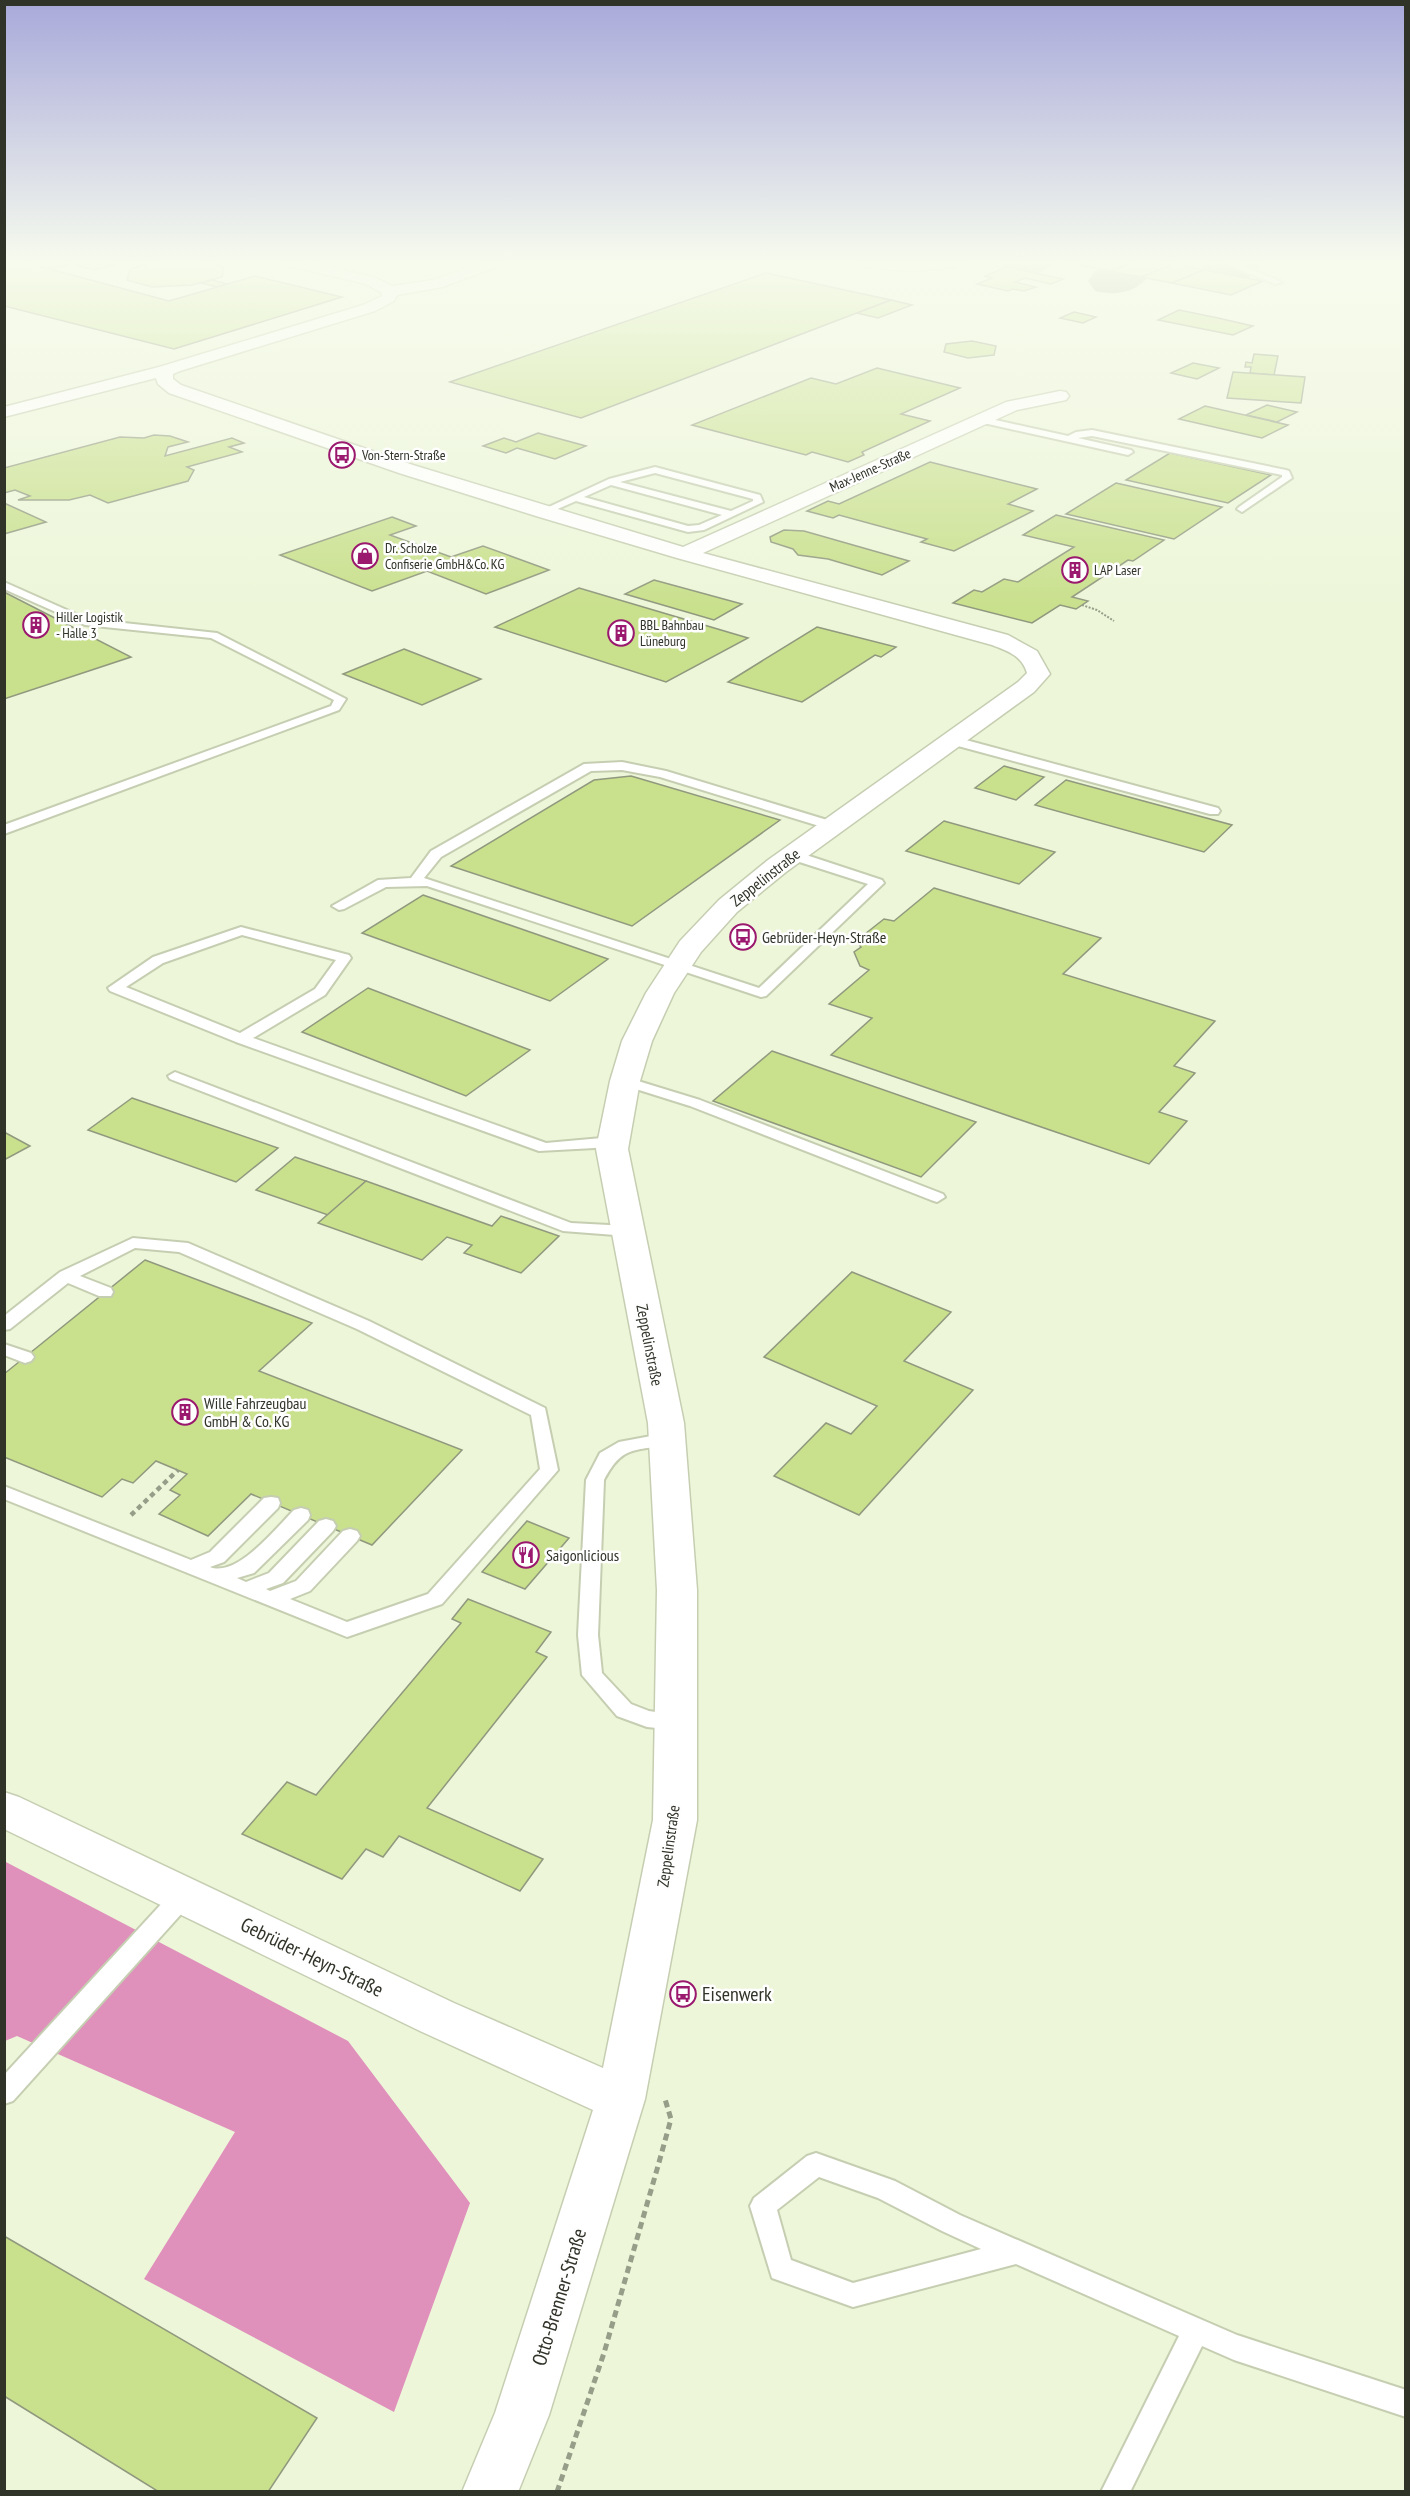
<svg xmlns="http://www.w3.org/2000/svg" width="1410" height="2496" font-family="'PT Sans Narrow',sans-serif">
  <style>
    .forest { fill: #df90bb }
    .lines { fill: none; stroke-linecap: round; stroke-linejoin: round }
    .taxiway { fill: #9aa18c; fill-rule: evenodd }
    .building { fill: #c9e08d; stroke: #90987e; stroke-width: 1.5 }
    .lane-casing { stroke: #c6ceb2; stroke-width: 4 }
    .street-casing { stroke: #c6ceb2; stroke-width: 3 }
    .path-far2 { stroke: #969d88; stroke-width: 2; stroke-dasharray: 2 1.5; stroke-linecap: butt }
    .path-far1 { stroke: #969d88; stroke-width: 4.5; stroke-dasharray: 5 4; stroke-linecap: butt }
    .path { stroke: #969d88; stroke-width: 5; stroke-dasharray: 7 4.5; stroke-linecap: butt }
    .lane { fill: #fff; fill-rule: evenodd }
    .street { fill: #fff; fill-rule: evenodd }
    .labels { text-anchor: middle; stroke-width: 5; stroke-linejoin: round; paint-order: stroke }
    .far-poi-label { font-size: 14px; fill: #2f3328; stroke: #fefefe; text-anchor: start }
    .far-street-label { font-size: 14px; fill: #2f3328; stroke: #fefefe }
    .street-label { font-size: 16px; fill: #2f3328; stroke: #fefefe }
    .poi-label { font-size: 16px; fill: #2f3328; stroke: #fefefe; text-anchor: start }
    .near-street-label { font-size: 20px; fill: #2f3328; stroke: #fefefe }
    .near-poi-label { font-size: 20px; fill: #2f3328; stroke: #fefefe; text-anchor: start }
  </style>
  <rect width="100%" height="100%" fill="#edf6d9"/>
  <polygon class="forest" points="4,1861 348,2041 470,2203 394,2412 144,2279 235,2132 17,2036 5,2041"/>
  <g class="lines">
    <g class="taxiway">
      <path d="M1003,260h51c-11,17 -29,17 -47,13l-7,-10z"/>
      <path d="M1127,260l16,4 7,10c-13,19 -34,22 -55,17l-7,-10 7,-10z"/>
      <path d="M1215,260h41l5,6c-13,18 -34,22 -55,17l-7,-10 7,-10z"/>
    </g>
  </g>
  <g class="building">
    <polygon points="16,260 169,301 255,276 342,297 174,349 4,306 4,261"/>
    <polygon points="55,260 137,260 134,261 148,264 142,266 126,262 94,270 72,264 52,269 48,268 68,263"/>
    <polygon points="198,260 224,267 222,277 192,285 152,287 127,280 130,269 160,261"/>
    <polygon points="1054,260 1098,260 1083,266"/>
    <polygon points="1098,260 1140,260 1111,271 1083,266"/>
    <polygon points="1140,260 1152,260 1174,264 1141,277 1111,271"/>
    <polygon points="1174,264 1204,270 1172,283 1141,277"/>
    <polygon points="1007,267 1063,279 1051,284 1025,278 1015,282 1036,287 1024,291 1013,289 1008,291 977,284 992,278 985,276"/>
    <polygon points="1204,270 1247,278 1263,281 1231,295 1172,283"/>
    <polygon points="766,273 891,300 581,418 450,382"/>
    <polygon points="212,280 227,284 217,287 201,283"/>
    <polygon points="891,300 912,305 878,318 857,313"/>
    <polygon points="1179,310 1218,318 1253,326 1233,335 1158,320"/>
    <polygon points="1074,312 1096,317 1083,323 1060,318"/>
    <polygon points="972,341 996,346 994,355 968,358 944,352 946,344"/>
    <polygon points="1254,354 1278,356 1274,375 1250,373 1251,367 1245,367 1246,362 1252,363"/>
    <polygon points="1193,363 1219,368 1197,379 1171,373"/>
    <polygon points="877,368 960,388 901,414 930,421 862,452 864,455 848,462 812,452 806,455 692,425 811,378 836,384"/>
    <polygon points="1233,372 1305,377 1301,403 1227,398"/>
    <polygon points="1267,405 1297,412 1277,422 1246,415"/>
    <polygon points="1205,406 1288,425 1262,438 1179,419"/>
    <polygon points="538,433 586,446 555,459 517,448 506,453 483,446 504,438 516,442"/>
    <polygon points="154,435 170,436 188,442 168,447 165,456 232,438 244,443 229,447 242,452 187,467 194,470 188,481 108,503 90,495 69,500 18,500 30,496 15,490 4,493 4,468 120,437 144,438"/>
    <polygon points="1170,453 1271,475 1228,503 1126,480"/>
    <polygon points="930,462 1037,489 1008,504 1033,511 954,551 921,542 927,539 839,515 833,518 807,511 828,501 839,504"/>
    <polygon points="1116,483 1222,507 1174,539 1066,514"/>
    <polygon points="4,503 46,522 4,534"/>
    <polygon points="1056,515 1164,540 1133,561 1128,560 1072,597 1088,601 1076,609 1060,605 1032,623 953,603 974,590 982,592 1004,579 1018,582 1074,547 1023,535"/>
    <polygon points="392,517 416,526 390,535 451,557 483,546 549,570 486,594 427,571 372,591 280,555"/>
    <polygon points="784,530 804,531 909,561 882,575 828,559 798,555 793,549 771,542 770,537"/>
    <polygon points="654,580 742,604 714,620 625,594"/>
    <polygon points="579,588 748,638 666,682 495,627"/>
    <polygon points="4,592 131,657 4,699"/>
    <polygon points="817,627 896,647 881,657 875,655 802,702 728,682"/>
    <polygon points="404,649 481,679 422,705 343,674"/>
    <polygon points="1004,766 1044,777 1016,800 975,788"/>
    <polygon points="631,776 780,820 632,926 451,866 594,780"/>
    <polygon points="1066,780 1232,825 1204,852 1035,805"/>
    <polygon points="944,821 1055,852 1019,884 906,851"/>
    <polygon points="934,888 1101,938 1063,974 1215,1021 1174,1066 1195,1073 1159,1112 1187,1121 1149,1164 831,1055 872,1018 829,1004 869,970 860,966 854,952 861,947 856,941 884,919 894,921"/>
    <polygon points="423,895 608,959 550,1001 362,933"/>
    <polygon points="368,988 530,1050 466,1096 302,1032"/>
    <polygon points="772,1051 976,1122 921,1177 713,1101"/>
    <polygon points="132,1098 278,1148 236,1182 88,1130"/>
    <polygon points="4,1132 30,1146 4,1160"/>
    <polygon points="295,1157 366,1181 328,1215 256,1190"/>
    <polygon points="366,1181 492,1226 501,1216 559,1236 521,1273 464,1253 472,1245 447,1237 422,1260 318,1223"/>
    <polygon points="145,1260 312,1323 259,1371 462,1450 372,1545 251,1494 208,1536 159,1514 180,1495 170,1490 187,1474 156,1461 133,1483 122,1479 102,1497 4,1457 4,1374"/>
    <polygon points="852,1272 951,1312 904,1361 973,1390 859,1515 774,1476 826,1423 851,1434 877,1406 764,1357"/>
    <polygon points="527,1521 569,1538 525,1589 482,1572"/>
    <polygon points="468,1599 551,1632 536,1652 547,1657 427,1808 543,1859 520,1891 399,1836 383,1857 366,1849 342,1879 242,1834 287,1782 316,1795 461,1623 452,1619"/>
    <polygon points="4,2236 317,2418 268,2492 159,2492 4,2396"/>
  </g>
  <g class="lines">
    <g class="lane-casing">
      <g id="lane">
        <polygon points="1218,260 1228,260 1282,282 1275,284"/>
        <polygon points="982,417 1068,436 1076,432 1092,430 1286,470 1289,471 1292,478 1242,512 1237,509 1239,507 1282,477 1282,475 1092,436 1078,438 1131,450 1133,452 1128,455 979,422 978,420"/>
        <path d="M655,467l105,28 3,7 -59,28 -16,2 -112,-31 -30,13 -8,-2 71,-33zM655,473l98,26v2l-22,10 -111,-29zM611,485l111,30 -23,10 -11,1 -104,-29z"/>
        <polygon points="4,582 87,619 217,633 346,699 339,710 4,834 4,825 331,706 334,700 211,638 85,625 4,589"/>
        <polygon points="951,736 1218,808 1220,811 1218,814 1210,814 947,743 947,737"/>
        <polygon points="622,762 666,771 837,823 839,826 837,829 829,829 660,777 622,770 591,771 441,857 424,878 759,988 868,884 787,858 786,855 787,852 797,852 882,880 884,883 766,996 761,997 427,886 386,887 344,909 339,910 332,906 378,880 411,878 431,851 584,764"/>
        <path d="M241,927l108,28 2,3 -26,37 -72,43 293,105 67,-6 8,5 -8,5 -74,4 -303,-109 -126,-51 -2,-3 45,-31zM242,935l94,25 -21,29 -75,44 -114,-46 37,-24z"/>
        <polygon points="175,1072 571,1223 628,1226 636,1231 628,1236 563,1231 170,1079 168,1076"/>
        <polygon points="625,1077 700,1100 943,1194 945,1197 937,1202 931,1200 690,1106 620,1084 618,1081 620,1078"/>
        <path d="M133,1238l55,5 181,78 176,87 13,62 -116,134 -95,33 -343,-138v-13l187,74 19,-8 54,-54 7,-1 7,1 2,5 -2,5 -54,54 -14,5c27,11 66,-39 84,-57l7,-2 7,2 2,5 -2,5 -54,53 -17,5 9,4 23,-9 50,-52 7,-2 7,2 3,5 -3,5 -50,52 -17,6 4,2 26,-10 47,-50 7,-2 7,2 3,5 -3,5 -47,50 -20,8 57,23 81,-28 112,-125 -9,-54 -174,-86 -178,-77 -44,-4 -55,28 31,12 2,4 -2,4h-12l-31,-13 -58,46 -6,1v-14l56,-44z"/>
        <polygon points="4,1344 31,1353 34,1357 31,1361 25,1363 4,1355"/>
        <path d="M667,1433l6,2 3,4 -3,4c-36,10 -49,-1 -69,37l-6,155 4,38 29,31 18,7 34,5 3,6 -3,6 -7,2 -29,-3 -30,-11 -35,-41 -4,-40 8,-155 14,-27 19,-11z"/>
        <polygon points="184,1886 192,1888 195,1895 192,1902 13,2101 4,2104 4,2075 176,1888"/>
        <path d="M816,2153l79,28 65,34 277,120 169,55v27l-172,-57 -32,-14 -72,146h-29l78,-156 -163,-72 -163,43 -81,-29 -22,-72 4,-8 53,-42zM819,2177l59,21 64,33 39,18 -128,34 -62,-23 -14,-50z"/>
      </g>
    </g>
    <g class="street-casing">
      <g id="street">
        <path d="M276,260h24l76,18 16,8 42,-6 55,-20h20l-2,3 -65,24 -45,8 -3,6 -19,10 -195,60 -7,3v5l8,6 232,80 270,82 323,-145 54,-11 6,1 3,4 -3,4 -49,10 -314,143 305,82 29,16 13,23 -16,18 -248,180 -49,40 -36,40 -27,41 -22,48 -12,40 -12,68 56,274 13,167v230l-52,279 -96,316 -31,77h-56l33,-79 98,-303 -173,-79 -416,-202v-37l15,5 435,206 149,65 50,-248 4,-230 -9,-167 -52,-274 14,-68 12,-40 24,-48 34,-52 39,-41 49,-40 250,-178 9,-9c-5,-17 -19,-22 -35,-28l-315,-87 -141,-42 -137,-43 -230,-80 -11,-9 -2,-6 -152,39v-10l155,-40 204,-62 19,-9v-3l-16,-9 -88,-21z"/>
        <path d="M851,260l60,2 60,-2 -2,3c-39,10 -77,10 -116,0z"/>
      </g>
    </g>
    <polyline class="path-far2" points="1082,605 1097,610 1114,621"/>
    <polyline class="path-far1" points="131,1515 178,1470"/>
    <polyline class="path" points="557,2492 604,2353 658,2166 671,2119 665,2099"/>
    <use href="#lane" class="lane"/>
    <use href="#street" class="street"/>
  </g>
  <linearGradient id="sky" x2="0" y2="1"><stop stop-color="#a8a9da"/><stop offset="0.43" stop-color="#f7fbee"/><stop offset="1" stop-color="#f7fbee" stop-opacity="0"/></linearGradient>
  <rect width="1410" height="609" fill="url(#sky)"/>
  <defs>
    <g id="bus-ring" transform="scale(1.35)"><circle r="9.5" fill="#fefefe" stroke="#9a186d" stroke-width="1.5"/><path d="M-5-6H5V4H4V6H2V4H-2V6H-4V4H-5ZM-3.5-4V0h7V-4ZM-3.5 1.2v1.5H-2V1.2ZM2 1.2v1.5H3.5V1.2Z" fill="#9a186d"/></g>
    <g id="shop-ring" transform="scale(1.35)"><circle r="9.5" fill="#fefefe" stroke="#9a186d" stroke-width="1.5"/><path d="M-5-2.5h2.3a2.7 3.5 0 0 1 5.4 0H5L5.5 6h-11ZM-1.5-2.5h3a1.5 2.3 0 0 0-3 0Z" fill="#9a186d"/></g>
    <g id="building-ring" transform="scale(1.35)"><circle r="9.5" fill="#fefefe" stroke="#9a186d" stroke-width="1.5"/><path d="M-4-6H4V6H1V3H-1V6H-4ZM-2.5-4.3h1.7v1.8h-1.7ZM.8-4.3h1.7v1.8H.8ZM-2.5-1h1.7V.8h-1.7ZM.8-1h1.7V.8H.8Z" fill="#9a186d"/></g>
    <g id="restaurant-ring" transform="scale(1.35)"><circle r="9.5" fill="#fefefe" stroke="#9a186d" stroke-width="1.5"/><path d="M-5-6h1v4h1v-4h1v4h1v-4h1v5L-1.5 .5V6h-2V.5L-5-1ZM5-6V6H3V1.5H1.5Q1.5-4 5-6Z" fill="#9a186d"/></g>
  </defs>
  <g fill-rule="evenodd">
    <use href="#bus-ring" x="342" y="455"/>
    <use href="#shop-ring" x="365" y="556"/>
    <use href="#building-ring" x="1075" y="570"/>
    <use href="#building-ring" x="36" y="625"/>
    <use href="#building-ring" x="621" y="633"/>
    <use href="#bus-ring" x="743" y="937"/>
    <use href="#building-ring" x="185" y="1412"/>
    <use href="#restaurant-ring" x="526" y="1555"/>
    <use href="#bus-ring" x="683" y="1994"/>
  </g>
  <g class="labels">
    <g class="far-poi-label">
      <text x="362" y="460">Von-Stern-Straße</text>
      <text x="385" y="553">Dr. Scholze<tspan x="385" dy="16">Confiserie GmbH&amp;Co. KG</tspan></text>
      <text x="1094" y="575">LAP Laser</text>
      <text x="56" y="622">Hiller Logistik<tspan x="56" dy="16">- Halle 3</tspan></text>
      <text x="640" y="630">BBL Bahnbau<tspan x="640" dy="16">Lüneburg</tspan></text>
    </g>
    <g class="far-street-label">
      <text transform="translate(870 470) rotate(-24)" y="5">Max-Jenne-Straße</text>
    </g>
    <g class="street-label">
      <text transform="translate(765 877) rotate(-38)" y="6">Zeppelinstraße</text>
      <text transform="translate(650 1345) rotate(79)" y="6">Zeppelinstraße</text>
      <text transform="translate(668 1846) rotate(-82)" y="6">Zeppelinstraße</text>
    </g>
    <g class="poi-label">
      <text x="762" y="943">Gebrüder-Heyn-Straße</text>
      <text x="204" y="1409">Wille Fahrzeugbau<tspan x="204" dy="18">GmbH &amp; Co. KG</tspan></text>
      <text x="546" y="1561">Saigonlicious</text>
    </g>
    <g class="near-street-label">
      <text transform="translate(312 1957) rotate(26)" y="7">Gebrüder-Heyn-Straße</text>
      <text transform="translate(559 2297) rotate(-73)" y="7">Otto-Brenner-Straße</text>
    </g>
    <g class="near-poi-label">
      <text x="702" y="2001">Eisenwerk</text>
    </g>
  </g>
  <rect width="1410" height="2496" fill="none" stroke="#2f3328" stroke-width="12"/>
</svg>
